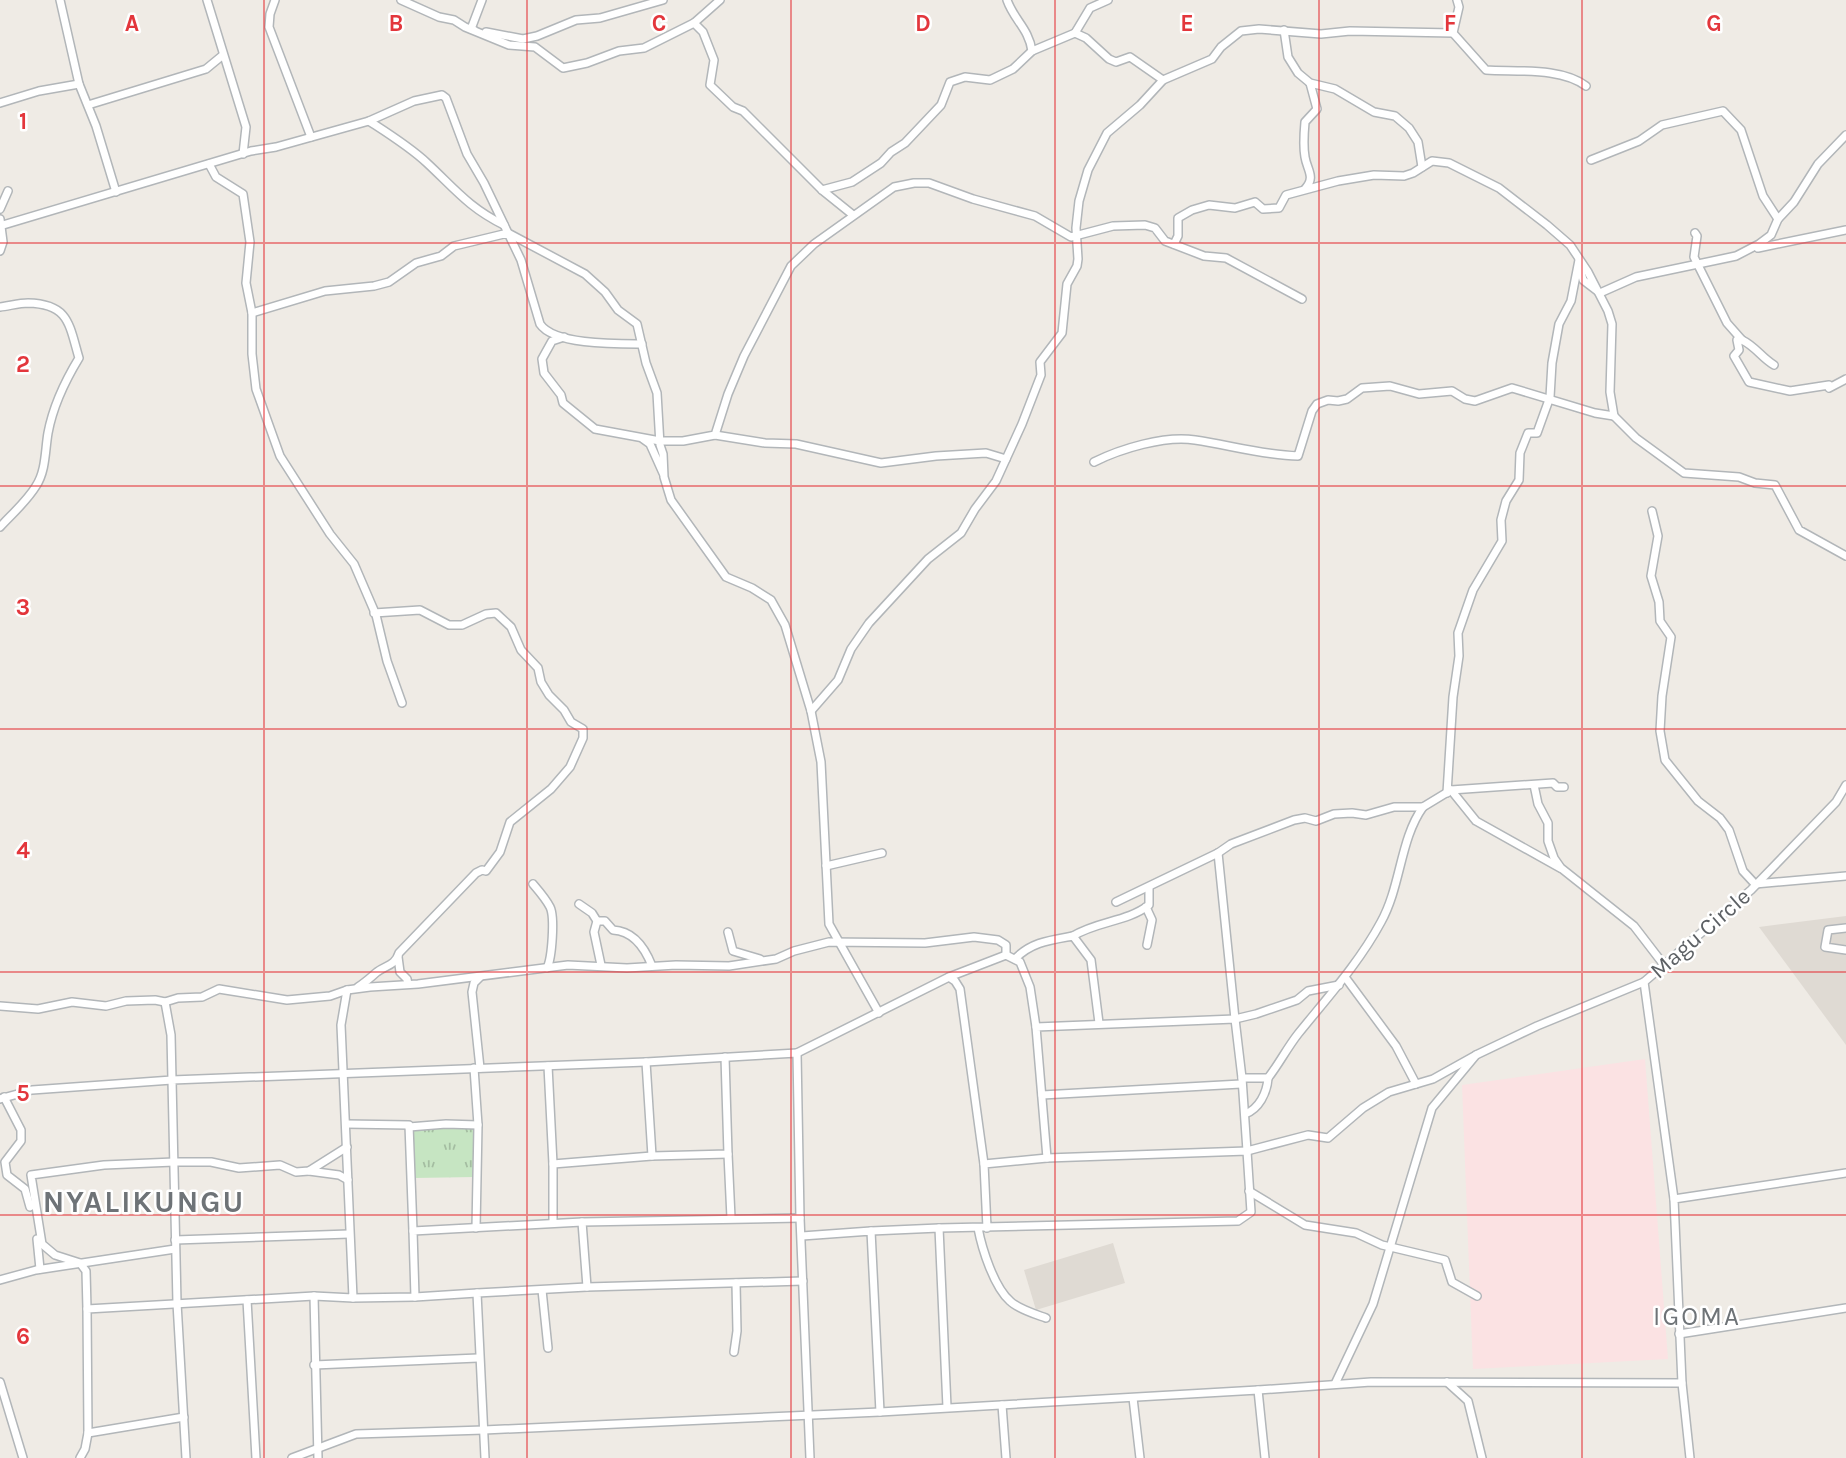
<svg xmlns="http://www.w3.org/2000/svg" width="1846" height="1458" font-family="Karla,sans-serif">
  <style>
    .education { fill: #dfdad3 }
    .medical { fill: #fbe2e3 }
    .park { fill: url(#park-tufts) }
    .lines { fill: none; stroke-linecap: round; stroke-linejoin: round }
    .street-casing { stroke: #b2b6b9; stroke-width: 10 }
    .street { stroke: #fff; stroke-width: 7 }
    .grid { fill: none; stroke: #e3363c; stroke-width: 2; stroke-opacity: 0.55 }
    .labels { text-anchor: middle; stroke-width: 5; stroke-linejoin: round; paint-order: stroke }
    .street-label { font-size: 23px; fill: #5d6165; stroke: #fff }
    .quarter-label { font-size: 26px; letter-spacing: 2px; fill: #6e7377; stroke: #fff }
    .district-label { font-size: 30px; font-weight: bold; letter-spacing: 2px; fill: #6e7377; stroke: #fff }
    .grid-label { font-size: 23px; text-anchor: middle; font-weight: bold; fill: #e3363c; stroke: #fff; stroke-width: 5; stroke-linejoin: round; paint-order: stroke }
  </style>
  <defs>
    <pattern id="park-tufts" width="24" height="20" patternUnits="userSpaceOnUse" patternTransform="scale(1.75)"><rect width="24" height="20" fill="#c6e5c2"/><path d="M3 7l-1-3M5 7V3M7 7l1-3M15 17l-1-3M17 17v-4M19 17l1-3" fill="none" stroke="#a4bda1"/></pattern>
  </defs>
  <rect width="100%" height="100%" fill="#efebe5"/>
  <g class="education">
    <polygon points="1846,916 1846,1045 1759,927"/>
    <polygon points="1113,1243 1125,1283 1036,1310 1024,1270"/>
  </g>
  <polygon class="medical" points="1645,1059 1668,1359 1473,1369 1462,1085"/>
  <polygon class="park" points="409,1127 475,1127 475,1177 414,1178"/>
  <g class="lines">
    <g class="street-casing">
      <g id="street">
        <polyline points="60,0 79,84"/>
        <polyline points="207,0 246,127 243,154"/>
        <polyline points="275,0 270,14 269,27 311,137"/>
        <polyline points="401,0 439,17 454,20 465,27 509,45 535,47 563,68 587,63 619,51 644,48 694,23 720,0"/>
        <path d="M1007,0c7,20 22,29 25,51"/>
        <path d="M1457,0l2,7 -6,26 33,37c30,2 75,-3 100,16"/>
        <polyline points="694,23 703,32 714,60 710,85 733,107 743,111 822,190 853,215"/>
        <polyline points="474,30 471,29 482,0"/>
        <polyline points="1284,30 1288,57 1298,73 1310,83 1335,89 1374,112 1395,116 1409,128 1418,142 1422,167"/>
        <polyline points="486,32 523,39 537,36 576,20 600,18 663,0"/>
        <polyline points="1075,33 1086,38 1109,59 1116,62 1130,57 1163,80"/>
        <polyline points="0,103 39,91 79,84 96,126 116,192"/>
        <polyline points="88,105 206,69 223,55"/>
        <polyline points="369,121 414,101 442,95 446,98 467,154 484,183 508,233 585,274 605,292 618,310 637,324 646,363 657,393 660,445 663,454 664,477 671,500 726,577 752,588 771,600 785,625 811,711 821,762 829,924 879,1013"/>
        <polyline points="1591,160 1639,141 1662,125 1723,111 1741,130 1763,196 1778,219"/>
        <polyline points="209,164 216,177 243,194 250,242 246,283 252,313 252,354 256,389 280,456 330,534 354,564 376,615 387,661 402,703"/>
        <path d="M1305,189c11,-12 2,-19 0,-32 -2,-11 -1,-24 0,-35l12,-13 -7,-26"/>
        <polyline points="822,190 852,182 881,163 891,152 905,143 941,105 950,82 965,77 990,80 1013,69 1032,51 1075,33 1090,8 1108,0"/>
        <polyline points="0,209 8,191"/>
        <polyline points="0,219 3,242 0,251"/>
        <path d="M0,226l251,-75 25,-4 93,-26c20,13 41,26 58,42 27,25 42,45 77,62"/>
        <polyline points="1695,233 1697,236 1694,257 1727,323 1742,340 1737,340 1739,350 1734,356 1749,382 1790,391 1829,385"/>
        <polyline points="1174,244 1178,236 1178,218 1192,210 1209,205 1235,208 1255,202 1263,209 1279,208 1286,195 1338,181 1374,175 1404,176 1413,173 1432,161 1449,163 1499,188 1547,225 1570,245 1588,272 1608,311 1612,324 1610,392 1614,416 1636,438 1684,473 1739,477 1755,483 1775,485 1799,530 1846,556"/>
        <polyline points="1758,248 1846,230"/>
        <polyline points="1580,267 1583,280 1600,293 1636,277 1736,256 1759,244 1771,235 1778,219 1794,202 1818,164 1846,135"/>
        <path d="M0,307c9,-1 19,-4 28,-4 41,1 41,21 51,55 -14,23 -26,48 -31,75 -3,17 -2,38 -12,53 -9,15 -24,28 -36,41"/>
        <path d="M252,313l73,-22 49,-5 15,-4 27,-19 25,-7 13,-10 54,-13 13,27 19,64c14,21 77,20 102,20"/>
        <polyline points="564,337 552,341 542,359 544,373 561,395 563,403 595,429 660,441 683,441 715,435 728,394 744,356 791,266 814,244 894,187 914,183 929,183 973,199 1035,216 1071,237 1113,226 1145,225 1155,228 1165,241 1204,256 1226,258 1302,299"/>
        <path d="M1742,340c13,6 20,18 32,25"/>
        <polyline points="1829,388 1846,379"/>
        <polyline points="715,435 765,443 796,444 881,463 936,456 986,453 1006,459"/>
        <polyline points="643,439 650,444 663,473"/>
        <path d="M1094,462c26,-13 71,-27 101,-22 34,5 67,15 103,16l14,-45 5,-7 11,-4 10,1 9,-2 15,-11 28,-2 29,8 33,-3 13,8 10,2 37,-13 83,25 19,3"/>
        <polyline points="1652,511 1658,536 1651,576 1659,602 1660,621 1671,637 1662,696 1660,731 1665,760 1698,801 1720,818 1729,830 1743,871 1755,884 1846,876"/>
        <polyline points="811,711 838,680 851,649 869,623 928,559 961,533 975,509 996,481 1022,424 1041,375 1040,362 1062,333 1067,284 1077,266 1078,259 1076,228 1079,201 1088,170 1107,133 1140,105 1163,80 1212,59 1221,47 1241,31 1259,29 1321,34 1350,31 1453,33"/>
        <polyline points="1534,785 1538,804 1548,823 1548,841 1554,858 1561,868 1634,926 1664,965"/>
        <polyline points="1451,790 1476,821 1560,868"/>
        <polyline points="1447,793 1453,697 1459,656 1458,633 1473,590 1502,541 1501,520 1506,501 1519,480 1520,453 1528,433 1537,433 1550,397 1552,363 1559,324 1571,301 1579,260"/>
        <polyline points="1218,853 1235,1019 1256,1014 1297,1000 1308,991 1339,985"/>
        <polyline points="826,866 882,853"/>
        <path d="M533,884c6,7 13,15 17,23 5,10 2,51 -3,61"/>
        <polyline points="1116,902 1218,853 1231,844 1294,820 1305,818 1316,821 1334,814 1352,813 1366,815 1394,807 1423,807 1451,790 1553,783 1557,787 1564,787"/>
        <polyline points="579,904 592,913 597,921 594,932 601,965"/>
        <polyline points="1146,907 1152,920 1147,945"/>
        <path d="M597,921h8l8,9c21,1 32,18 39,36"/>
        <polyline points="1846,928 1828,930 1825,947 1846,950"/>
        <polyline points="728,932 733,951 760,959"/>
        <path d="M1073,936c24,-15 54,-14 76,-31v-17"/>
        <polyline points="398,957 400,972 407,979 408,984"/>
        <path d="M1015,959c16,-17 36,-19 58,-23l18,24 8,63"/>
        <polyline points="949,977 1006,955 1020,962 1030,987 1036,1027"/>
        <polyline points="1345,977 1396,1046 1416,1084"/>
        <path d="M358,987c8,-5 13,-10 19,-15 9,-7 18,-6 22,-19l77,-80 6,-3 4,1 14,-19 10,-30 41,-33 19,-22 13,-29v-9l-12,-7 -7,-12 -15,-15 -8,-13 -3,-14 -17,-18 -10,-23 -15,-14 -10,1 -24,11h-13l-29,-15 -46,3"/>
        <polyline points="0,1006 38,1009 72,1002 106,1006 126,1001 155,1000 165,1002 178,998 202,997 219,989 287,1000 330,996 347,990 370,987 418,984 568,965 627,968 676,965 729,966 776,959 794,951 829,942 925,943 974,937 998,940 1006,945 1006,955"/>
        <polyline points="797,1053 949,977 955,981 960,989 984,1164"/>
        <polyline points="646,1062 652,1156"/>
        <polyline points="548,1066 553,1164 553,1223"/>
        <polyline points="474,1068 478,1125 476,1228"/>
        <polyline points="480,1068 472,992 474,983 480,977"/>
        <path d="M1242,1078h26c11,-14 19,-30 30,-44 29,-36 61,-71 83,-112 20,-36 19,-83 42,-115"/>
        <polyline points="1042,1095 1241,1084"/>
        <polyline points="4,1097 21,1130 21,1141 5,1162 7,1175 25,1189 30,1207"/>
        <polyline points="0,1099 32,1090 172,1080 171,1035 165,1002"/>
        <path d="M1245,1114c14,-5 22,-21 23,-36"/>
        <polyline points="346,1124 409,1125 413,1231"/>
        <polyline points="409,1127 446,1124 478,1125"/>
        <polyline points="728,1154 731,1218"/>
        <polyline points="1047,1158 1036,1027 1235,1019 1242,1078 1247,1151 1308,1135 1328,1138 1363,1108 1389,1092 1433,1079 1476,1055"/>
        <polyline points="553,1164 652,1156 728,1154 725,1057"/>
        <polyline points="309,1171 339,1175 348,1180"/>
        <polyline points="1249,1191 1305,1225 1356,1233 1382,1245 1445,1260 1452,1282 1477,1296"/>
        <polyline points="1674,1199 1644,982 1751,890 1836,802 1846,785"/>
        <polyline points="939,1228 1238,1221 1251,1212 1247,1151 1047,1158 984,1164 987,1228"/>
        <path d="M978,1228c4,21 16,59 32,73 8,8 25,13 36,17"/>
        <polyline points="871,1231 939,1228 947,1407"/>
        <polyline points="802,1236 871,1231 880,1412"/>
        <polyline points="37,1239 40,1269"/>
        <polyline points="175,1240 349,1234"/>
        <polyline points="0,1280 36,1270 175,1249"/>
        <polyline points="587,1287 582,1222 800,1218"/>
        <polyline points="542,1290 548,1348"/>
        <polyline points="314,1296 318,1458"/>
        <polyline points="415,1297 477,1293"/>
        <polyline points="353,1298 415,1297 413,1231 582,1222"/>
        <polyline points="247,1300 256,1458"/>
        <polyline points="87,1309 86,1271 80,1263 55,1255 42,1244 31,1175 104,1165 174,1162 211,1162 239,1168 280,1165 296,1172 309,1171 347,1147"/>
        <polyline points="1679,1334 1846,1308"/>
        <polyline points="734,1352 737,1331 736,1283"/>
        <polyline points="314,1365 478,1358"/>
        <polyline points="0,1382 23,1458"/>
        <polyline points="1447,1382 1468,1401 1482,1458"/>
        <polyline points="1682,1383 1690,1458"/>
        <polyline points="1335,1384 1373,1304 1432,1108 1476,1055 1537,1026 1644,982"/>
        <polyline points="1258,1390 1371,1382 1682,1383 1674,1199 1846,1173"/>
        <polyline points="1133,1398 1140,1458"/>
        <polyline points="1002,1405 1006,1458"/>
        <polyline points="88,1433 184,1417"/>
        <polyline points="80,1458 85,1449 88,1433 87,1309 314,1296 353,1298 341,1025 347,990"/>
        <polyline points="186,1458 177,1303 172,1080 646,1062 797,1053 800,1218 810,1458"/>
        <polyline points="292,1458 356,1434 484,1430 880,1412 1258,1390 1265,1458"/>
        <polyline points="485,1458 477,1293 587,1287 803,1281"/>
      </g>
    </g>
    <use href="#street" class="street"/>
  </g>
  <path class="grid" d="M264,0v1458M527,0v1458M791,0v1458M1055,0v1458M1319,0v1458M1582,0v1458M0,243h1846M0,486h1846M0,729h1846M0,972h1846M0,1215h1846"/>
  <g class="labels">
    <g class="street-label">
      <text transform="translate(1700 933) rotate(-41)" y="8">Magu Circle</text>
    </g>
    <g class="quarter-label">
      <text x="1697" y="1325">IGOMA</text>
    </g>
    <g class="district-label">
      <text x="144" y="1212">NYALIKUNGU</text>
    </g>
  </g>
  <g class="grid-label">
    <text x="132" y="31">A</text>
    <text x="396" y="31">B</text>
    <text x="659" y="31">C</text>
    <text x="923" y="31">D</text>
    <text x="1187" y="31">E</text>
    <text x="1450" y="31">F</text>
    <text x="1714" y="31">G</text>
    <text x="23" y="129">1</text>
    <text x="23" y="372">2</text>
    <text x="23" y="615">3</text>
    <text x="23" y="858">4</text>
    <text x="23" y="1101">5</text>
    <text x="23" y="1344">6</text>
  </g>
</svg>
